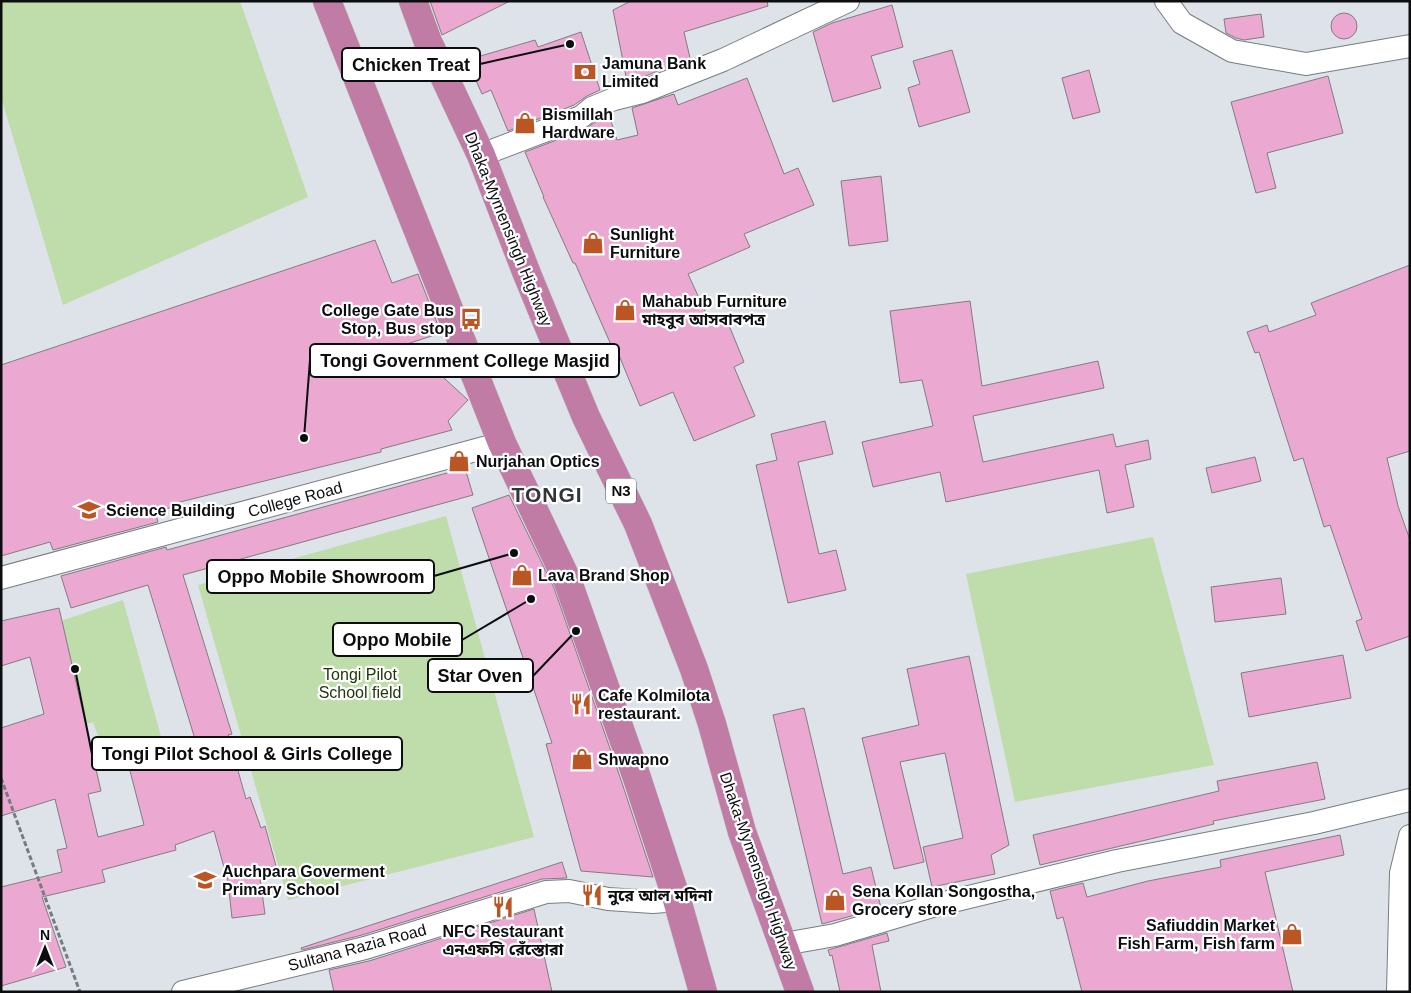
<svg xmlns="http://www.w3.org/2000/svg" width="1411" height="993" font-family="Helvetica,'Noto Sans Bengali',sans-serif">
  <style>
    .green { fill: #bfdcab }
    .building { fill: #eba8d1; stroke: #837c80 }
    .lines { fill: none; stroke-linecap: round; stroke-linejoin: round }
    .street-casing { stroke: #777d82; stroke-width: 24 }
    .highway-casing { stroke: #c0c0c1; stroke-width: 29 }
    .path { stroke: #787c80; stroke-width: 3; stroke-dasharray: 5 2.5; stroke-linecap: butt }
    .street { stroke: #fff; stroke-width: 22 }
    .highway { stroke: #c17ca5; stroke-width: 28 }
    .labels { text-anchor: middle; stroke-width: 4.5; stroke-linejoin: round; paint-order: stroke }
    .shield { fill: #fff; stroke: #545657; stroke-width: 1 }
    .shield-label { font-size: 15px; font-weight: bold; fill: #0b0d0f }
    .poi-label { font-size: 16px; font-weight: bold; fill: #0b0d0f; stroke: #fff; text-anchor: start }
    .street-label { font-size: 16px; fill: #0b0d0f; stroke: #fff }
    .park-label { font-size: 16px; fill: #20370a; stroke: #fff }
    .district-label { font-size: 21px; font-weight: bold; letter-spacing: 1px; fill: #31353a; stroke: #fff }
    .leader { fill: none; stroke: #0b0d0f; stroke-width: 2 }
    .callout-dot { fill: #0b0d0f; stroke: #fff; stroke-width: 2 }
    .callout { fill: #fff; stroke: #0b0d0f; stroke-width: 2 }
    .callout-label { font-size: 18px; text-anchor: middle; font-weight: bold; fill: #0b0d0f }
  </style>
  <rect width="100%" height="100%" fill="#dde3e9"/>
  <g class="green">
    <polygon points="1,1 240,1 308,197 63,305 1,97"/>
    <polygon points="446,516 534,837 288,900 198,585"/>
    <polygon points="1153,537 1214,765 1015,802 966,574"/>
    <polygon points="123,600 162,740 105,756 93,722 70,729 40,628"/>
  </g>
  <g class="building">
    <polygon points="430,1 510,1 442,35"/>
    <polygon points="631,1 767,1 768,6 684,32 690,58 638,79 627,82 613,10"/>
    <polygon points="892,5 903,47 871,56 881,88 833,102 813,32 832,23"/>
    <circle cx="1344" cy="26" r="13"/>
    <polygon points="1261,14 1264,37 1244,40 1236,38 1226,33 1224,19"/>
    <polygon points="581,32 600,90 587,96 574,105 508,131 491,90 482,94 467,60 535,40 538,47"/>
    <polygon points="952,50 970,112 919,127 908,88 920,84 913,61"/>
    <polygon points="1089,70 1100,112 1073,119 1062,78"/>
    <polygon points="1328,76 1343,133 1267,153 1276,188 1256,193 1231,102"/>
    <polygon points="747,78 784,174 798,168 814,205 744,234 750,247 688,274 711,324 726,318 744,362 734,367 755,416 694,441 673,392 640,406 618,353 615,354 575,263 573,263 543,197 544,197 525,152 586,129 599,119 609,115 617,140 638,135 632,108 674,94 678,105"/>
    <polygon points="881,176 888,241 849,246 841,181"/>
    <polygon points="375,240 392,283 418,274 441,333 407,344 468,400 448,421 452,430 381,449 381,452 172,504 173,507 155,512 158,522 53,550 50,542 1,556 1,365"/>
    <polygon points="1410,265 1410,451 1387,458 1398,506 1410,540 1410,636 1366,651 1356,621 1362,619 1330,525 1324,527 1303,458 1294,461 1259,352 1255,353 1247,332 1267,325 1269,332 1316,315 1311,303"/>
    <polygon points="970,301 982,386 1098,361 1104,388 973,416 983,462 1113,434 1116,447 1148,440 1151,459 1125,465 1134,507 1107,513 1099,470 946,502 940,472 873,487 862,442 933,426 922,380 900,383 890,311"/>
    <polygon points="825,421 833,454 798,462 819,554 836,550 846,590 788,603 756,465 777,460 771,434"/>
    <polygon points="1255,457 1261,481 1212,493 1206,468"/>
    <polygon points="465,468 473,495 183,575 232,734 228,735 246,799 250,797 261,828 265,826 276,866 259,871 265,914 232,918 228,882 214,831 175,845 176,850 102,870 105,882 42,897 66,967 1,986 1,887 62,872 57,850 67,848 55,799 1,816 1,728 44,714 30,657 1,666 1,621 59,608 101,791 88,794 98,837 144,825 129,767 198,749 148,585 71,608 61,576 166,547 167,550"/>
    <polygon points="509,495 554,588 621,780 653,877 581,871 546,744 552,743 472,508"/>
    <polygon points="1281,578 1286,614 1215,622 1211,587"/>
    <polygon points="1343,655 1351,698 1249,717 1241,673"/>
    <polygon points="969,656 1009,845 991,855 995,874 932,887 923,847 963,838 945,753 900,762 924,862 894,869 862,738 919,725 907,669"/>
    <polygon points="804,708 843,874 871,867 881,908 822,924 773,715"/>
    <polygon points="1317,762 1325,799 1213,821 1214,824 1040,865 1033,835 1219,791 1217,781"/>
    <polygon points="1340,835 1344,855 1265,872 1293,992 1082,992 1063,917 1057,919 1050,891 1083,883 1087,897 1148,881 1221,867 1220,860"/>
    <polygon points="562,862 567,878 542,879 362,935 302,950 301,948"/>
    <polygon points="534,909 552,992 334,992 329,970 369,961"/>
    <polygon points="887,933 889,941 872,945 881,992 840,992 832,955 830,956 828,950"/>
  </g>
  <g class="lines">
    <g class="street-casing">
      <g id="street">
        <polyline points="1166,1 1182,23 1232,51 1306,64 1410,46"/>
        <polyline points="481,155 581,117 592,108 614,99 642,92 723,60 848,1"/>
        <polyline points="1,578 502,443"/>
        <polyline points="784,944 835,935 936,905 1117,861 1314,823 1410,800"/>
        <polyline points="183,992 365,948 546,892 569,891 608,899 653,902 677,900"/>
        <polyline points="1398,992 1401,873 1410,836"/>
      </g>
    </g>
    <g class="highway-casing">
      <g id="highway">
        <polyline points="327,1 502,443 568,582 636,775 677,900 703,992"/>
        <polyline points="413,1 428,42 481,155 527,274 586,417 638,524 694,669 712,724 742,832 800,992"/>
      </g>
    </g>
    <polyline class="path" points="1,778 80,992"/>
    <use href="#street" class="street"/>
    <use href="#highway" class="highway"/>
  </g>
  <defs>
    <g id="bank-bare" transform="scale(1.725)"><path d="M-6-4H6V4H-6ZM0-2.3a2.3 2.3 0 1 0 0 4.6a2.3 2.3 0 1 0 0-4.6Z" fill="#ba5623" stroke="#fff" stroke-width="2.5" paint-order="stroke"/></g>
    <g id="shop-bare" transform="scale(1.725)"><path d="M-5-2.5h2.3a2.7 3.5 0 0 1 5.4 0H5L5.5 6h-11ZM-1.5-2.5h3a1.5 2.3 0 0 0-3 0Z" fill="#ba5623" stroke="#fff" stroke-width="2.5" paint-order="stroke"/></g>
    <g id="bus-bare" transform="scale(1.725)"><path d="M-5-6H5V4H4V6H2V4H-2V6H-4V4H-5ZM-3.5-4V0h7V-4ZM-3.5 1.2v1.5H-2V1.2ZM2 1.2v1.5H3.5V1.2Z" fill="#ba5623" stroke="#fff" stroke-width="2.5" paint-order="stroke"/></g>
    <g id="university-bare" transform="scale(1.725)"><path d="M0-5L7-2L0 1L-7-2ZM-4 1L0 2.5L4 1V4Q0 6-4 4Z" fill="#ba5623" stroke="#fff" stroke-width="2.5" paint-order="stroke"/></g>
    <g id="restaurant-bare" transform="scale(1.725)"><path d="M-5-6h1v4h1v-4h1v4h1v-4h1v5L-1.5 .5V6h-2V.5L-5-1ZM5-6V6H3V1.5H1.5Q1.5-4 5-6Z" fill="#ba5623" stroke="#fff" stroke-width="2.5" paint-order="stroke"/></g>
    <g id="school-bare" transform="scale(1.725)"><path d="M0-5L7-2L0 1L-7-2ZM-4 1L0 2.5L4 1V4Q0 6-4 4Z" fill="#ba5623" stroke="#fff" stroke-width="2.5" paint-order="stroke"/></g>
  </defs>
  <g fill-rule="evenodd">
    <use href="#bank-bare" x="585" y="72"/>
    <use href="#shop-bare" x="525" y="123"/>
    <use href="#shop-bare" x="593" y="243"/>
    <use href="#shop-bare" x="625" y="310"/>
    <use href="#bus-bare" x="471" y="319"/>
    <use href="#shop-bare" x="459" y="461"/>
    <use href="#university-bare" x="89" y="510"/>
    <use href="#shop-bare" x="522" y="575"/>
    <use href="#restaurant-bare" x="581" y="704"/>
    <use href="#shop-bare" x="582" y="759"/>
    <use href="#school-bare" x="205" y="880"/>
    <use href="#restaurant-bare" x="592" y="895"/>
    <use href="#shop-bare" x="835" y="900"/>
    <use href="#restaurant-bare" x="503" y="907"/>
    <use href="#shop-bare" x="1292" y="934"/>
  </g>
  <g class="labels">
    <rect class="shield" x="606" y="478.5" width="30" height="25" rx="4"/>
    <g class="shield-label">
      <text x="621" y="496">N3</text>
    </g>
    <g class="poi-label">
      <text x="602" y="69">Jamuna Bank<tspan x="602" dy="18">Limited</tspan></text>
      <text x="542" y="120">Bismillah<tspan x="542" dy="18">Hardware</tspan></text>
      <text x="610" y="240">Sunlight<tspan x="610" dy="18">Furniture</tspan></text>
      <text x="642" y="307">Mahabub Furniture<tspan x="642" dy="18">মাহবুব আসবাবপত্র</tspan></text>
      <text x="454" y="316" text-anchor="end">College Gate Bus<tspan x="454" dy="18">Stop, Bus stop</tspan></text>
      <text x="476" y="467">Nurjahan Optics</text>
      <text x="106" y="516">Science Building</text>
      <text x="538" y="581">Lava Brand Shop</text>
      <text x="598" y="701">Cafe Kolmilota<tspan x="598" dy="18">restaurant.</tspan></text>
      <text x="598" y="765">Shwapno</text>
      <text x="222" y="877">Auchpara Goverment<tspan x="222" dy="18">Primary School</tspan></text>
      <text x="852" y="897">Sena Kollan Songostha,<tspan x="852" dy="18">Grocery store</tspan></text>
      <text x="608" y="901">নুরে আল মদিনা</text>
      <text x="1275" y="931" text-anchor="end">Safiuddin Market<tspan x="1275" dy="18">Fish Farm, Fish farm</tspan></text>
      <text x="503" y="937" text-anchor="middle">NFC Restaurant<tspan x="503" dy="18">এনএফসি রেঁস্তোরা</tspan></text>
    </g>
    <g class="street-label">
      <text transform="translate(509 229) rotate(68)" y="6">Dhaka-Mymensingh Highway</text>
      <text transform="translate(295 499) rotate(-15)" y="6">College Road</text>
      <text transform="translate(759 871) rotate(71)" y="6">Dhaka-Mymensingh Highway</text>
      <text transform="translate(357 947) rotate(-15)" y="6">Sultana Razia Road</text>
    </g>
    <g class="park-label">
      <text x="360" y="680">Tongi Pilot<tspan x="360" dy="18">School field</tspan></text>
    </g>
    <g class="district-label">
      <text x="547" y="502">TONGI</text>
    </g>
  </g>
  <path class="leader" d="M570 44L480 64M304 438L310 360M514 553L434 576M531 599L462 640M576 631L533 676M75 669L92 754"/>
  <g class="callout-dot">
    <circle cx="570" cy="44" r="5"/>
    <circle cx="304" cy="438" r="5"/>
    <circle cx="514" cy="553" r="5"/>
    <circle cx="531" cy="599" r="5"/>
    <circle cx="576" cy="631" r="5"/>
    <circle cx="75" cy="669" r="5"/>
  </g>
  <g class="callout">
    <rect x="342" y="48" width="138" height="33" rx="5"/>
    <rect x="310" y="344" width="309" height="33" rx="5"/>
    <rect x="207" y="560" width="227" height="33" rx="5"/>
    <rect x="333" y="623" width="129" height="33" rx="5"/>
    <rect x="428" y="659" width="105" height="33" rx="5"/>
    <rect x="92" y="737" width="310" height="33" rx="5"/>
  </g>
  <g class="callout-label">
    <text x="411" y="71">Chicken Treat</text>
    <text x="465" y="367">Tongi Government College Masjid</text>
    <text x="321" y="583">Oppo Mobile Showroom</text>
    <text x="397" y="646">Oppo Mobile</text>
    <text x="480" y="682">Star Oven</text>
    <text x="247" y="760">Tongi Pilot School &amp; Girls College</text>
  </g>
  <rect width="1411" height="993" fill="none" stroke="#0b0d0f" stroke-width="5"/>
  <g transform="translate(45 948)" stroke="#ffffff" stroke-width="4" paint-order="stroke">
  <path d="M0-4L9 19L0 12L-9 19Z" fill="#0b0d0f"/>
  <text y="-8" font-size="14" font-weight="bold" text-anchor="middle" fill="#0b0d0f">N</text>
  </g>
</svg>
